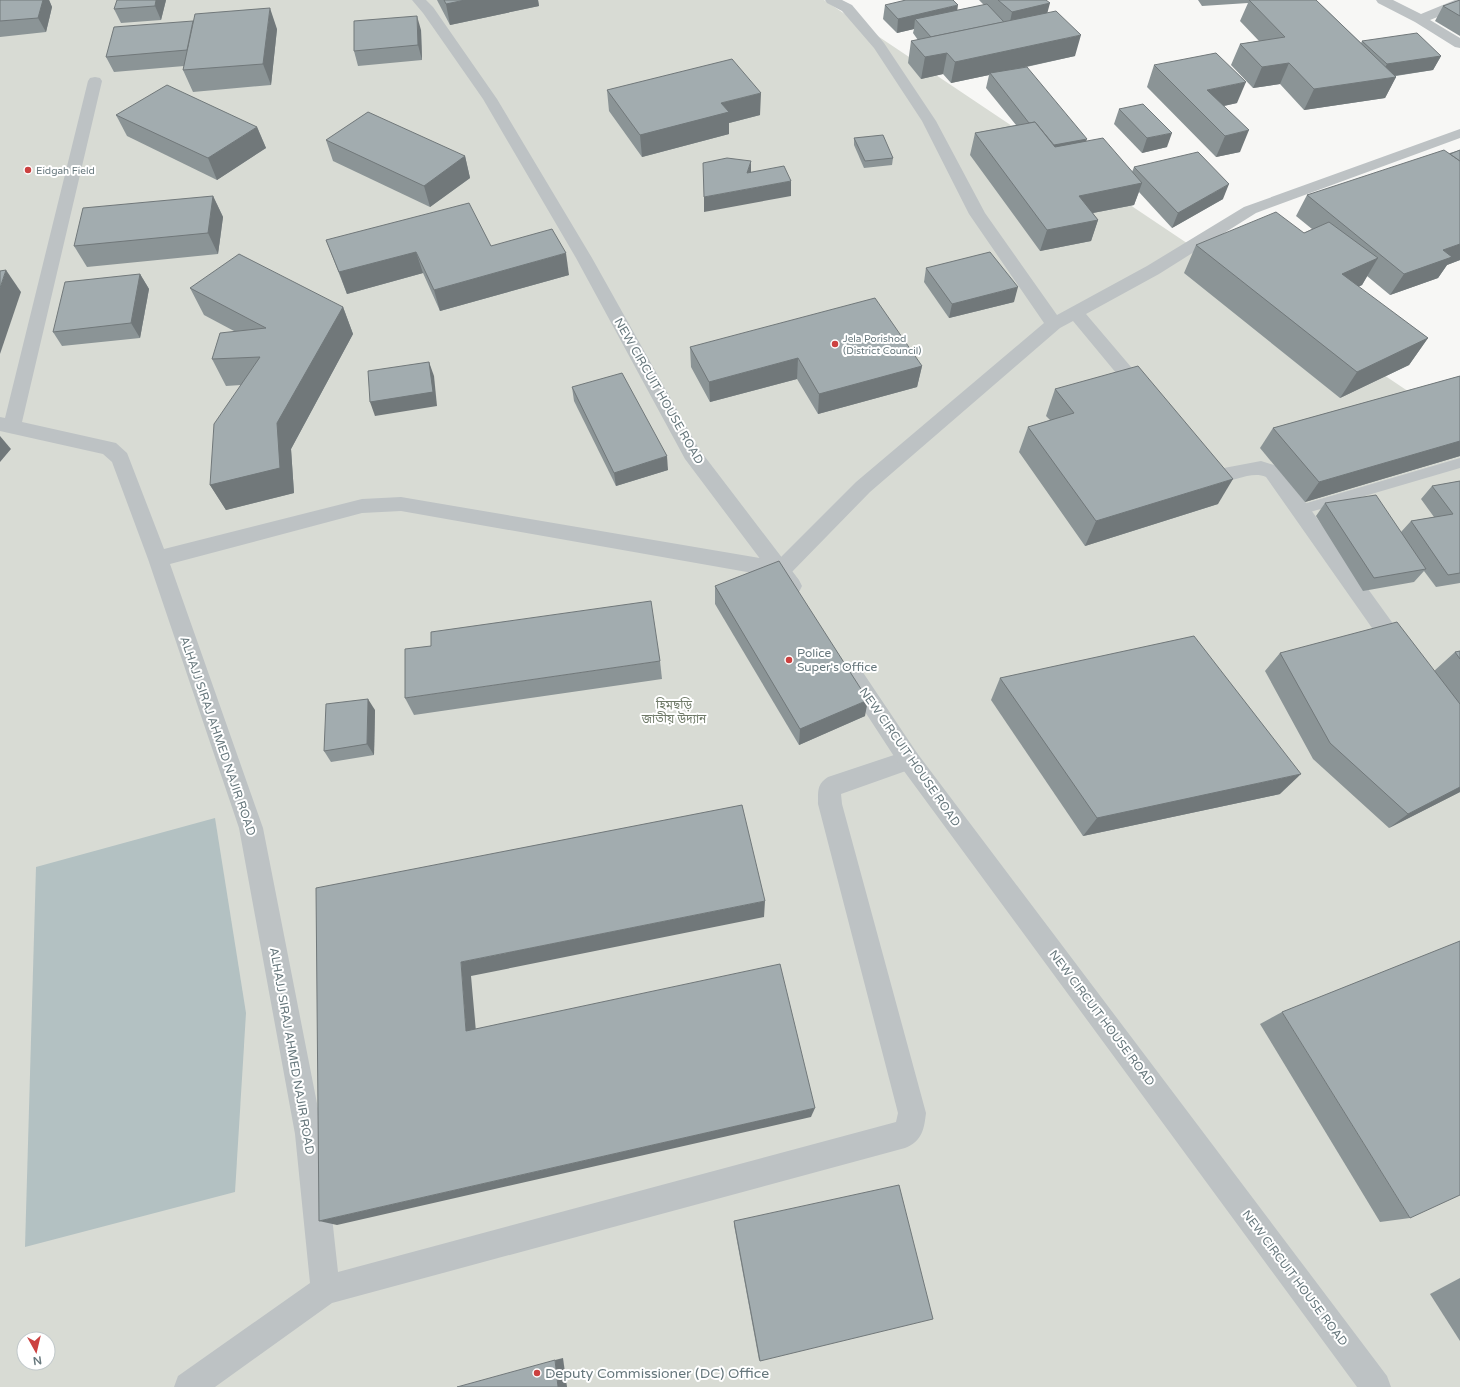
<svg xmlns="http://www.w3.org/2000/svg" width="1460" height="1387" font-family="'Varela Round','Noto Sans Bengali',sans-serif">
  <style>
    .green { fill: #d8dbd4; fill-rule: evenodd }
    .water { fill: #b3c1c2 }
    .lines { fill: none; stroke-linecap: round; stroke-linejoin: round }
    .service { fill: #bdc2c4; fill-rule: evenodd }
    .minor { fill: #bdc2c4; fill-rule: evenodd }
    .tertiary { fill: #bdc2c4; fill-rule: evenodd }
    .wall { fill: #8b9496 }
    .shaded-wall { fill: #71787a }
    .building { fill: #a2acaf; stroke: #71787a }
    .poi-dot { fill: #cc4140; stroke: #fff; stroke-width: 1.5 }
    .labels { text-anchor: middle; stroke-width: 4; stroke-linejoin: round; paint-order: stroke }
    .far-poi-label { font-size: 10px; fill: #66777c; stroke: #fff; text-anchor: start }
    .street-label { font-size: 12px; fill: #66777c; stroke: #fff }
    .poi-label { font-size: 12px; fill: #66777c; stroke: #fff; text-anchor: start }
    .park-label { font-size: 12px; fill: #6f7a68; stroke: #fff }
    .near-poi-label { font-size: 14px; fill: #66777c; stroke: #fff; text-anchor: start }
  </style>
  <rect width="100%" height="100%" fill="#f7f7f5"/>
  <path class="green" d="M0,0h824l636,426v961h-1460zM24,1339h24v24h-24z"/>
  <polygon class="water" points="215,818 246,1013 235,1192 25,1247 36,867"/>
  <g class="lines">
    <polygon class="service" points="1460,458 1460,468 1300,515 1295,514 1293,510 1295,506 1300,505"/>
    <g class="minor">
      <path d="M825,0h17l10,5 32,38 52,78 49,92 72,102 90,-49 97,-59 216,-78v9l-204,75 -97,61 -73,40 62,73 3,5 -3,5 -6,1 -6,-1 -63,-76 -13,7 -190,164 -82,84 -7,2 -380,-67 -39,2 -192,51 93,264 60,306 15,138 558,-150 2,-9 -80,-309c0,-13 -1,-20 10,-27l81,-27 8,3 3,7 -3,7 -76,27 1,10 84,309c-2,17 -4,28 -21,35l-573,155 -117,84h-41l4,-11 132,-93 -15,-149 -56,-306 -91,-269 -36,-97 -9,-8 -103,-23v-14l5,1 83,-337 2,-3 5,-1 5,1 2,3 -80,341 94,21 11,10 2,5 35,91 198,-50 39,-2 376,64 79,-79 188,-159 -75,-109 -47,-93 -48,-73 -32,-37 -15,-8z"/>
      <polygon points="1376,0 1393,0 1421,14 1455,0 1460,0 1460,8 1430,20 1460,38 1460,48 1455,47 1415,22 1378,3"/>
      <path d="M1203,457l7,2 7,7 7,2 37,-7 19,6 127,176 3,6 -3,6 -8,3 -8,-3 -125,-178c-24,-10 -51,25 -73,-13l3,-5z"/>
    </g>
    <g class="tertiary">
      <polygon points="412,0 426,0 433,7 497,99 592,258 699,449 799,580 802,586 799,592 792,594 785,592 685,459 576,258 483,99 423,13"/>
      <polygon points="852,666 860,668 917,753 1387,1376 1391,1387 1357,1387 901,767 841,675 844,668"/>
    </g>
  </g>
  <g class="wall">
    <polygon points="0,0 49,0 52,7 46,32 0,37"/>
    <polygon points="166,0 161,20 121,23 114,9"/>
    <polygon points="437,0 538,0 539,6 450,25 438,2"/>
    <polygon points="979,0 1046,0 1047,13 1075,56 1022,68 1086,141 1132,172 1134,167 1223,199 1172,228 1139,192 1134,205 1093,213 1098,220 1091,241 1040,251 970,155 975,133 1016,125 986,88 989,75 951,83 943,74 921,79 908,63 911,41 918,40 913,33 914,29 897,33 883,19 885,5 957,10 984,5"/>
    <polygon points="1198,0 1316,0 1361,43 1362,41 1441,56 1433,70 1396,76 1396,77 1385,98 1304,110 1280,84 1253,88 1231,65 1240,44 1259,41 1240,21 1248,3 1202,6"/>
    <polygon points="1460,0 1460,36 1435,21 1443,6"/>
    <polygon points="277,29 271,85 193,92 183,70 184,66 114,72 106,57"/>
    <polygon points="421,30 422,60 358,66 354,51"/>
    <polygon points="1154,65 1237,103 1224,106 1240,152 1216,157 1147,87"/>
    <polygon points="607,90 760,115 729,123 729,134 642,157 609,111"/>
    <polygon points="1119,109 1167,147 1142,153 1114,124"/>
    <polygon points="116,115 257,127 266,148 217,180 127,136"/>
    <polygon points="854,138 893,158 892,165 864,168 854,145"/>
    <polygon points="326,140 465,156 470,178 430,207 333,161"/>
    <polygon points="1460,150 1460,260 1447,265 1438,278 1390,295 1367,276 1362,285 1358,287 1428,338 1409,365 1340,398 1184,273 1196,245 1304,233 1312,229 1296,216 1307,195"/>
    <polygon points="213,196 223,217 218,254 87,267 74,246"/>
    <polygon points="326,240 491,246 569,275 440,311 423,273 347,294"/>
    <polygon points="926,268 1014,302 949,318 924,282"/>
    <polygon points="140,274 149,289 140,338 62,346 53,332"/>
    <polygon points="190,288 343,307 353,334 291,449 294,493 226,510 210,485 241,385 226,386 212,359 234,331 204,315"/>
    <polygon points="690,347 922,366 917,387 818,414 797,379 710,402 691,367"/>
    <polygon points="1460,376 1460,456 1305,502 1260,448 1273,428"/>
    <polygon points="572,387 668,470 616,486 574,401"/>
    <polygon points="1055,389 1218,504 1085,546 1019,452 1028,427 1050,420 1046,416"/>
    <polygon points="1460,481 1460,583 1436,587 1424,571 1414,582 1363,591 1316,516 1325,503 1401,532 1411,521 1434,517 1421,499 1432,486"/>
    <polygon points="715,586 865,716 799,745 715,604"/>
    <polygon points="1460,651 1460,792 1389,828 1313,759 1265,671 1280,653 1434,671 1455,652"/>
    <polygon points="660,661 662,679 414,715 405,698"/>
    <polygon points="1000,678 1280,794 1083,836 991,700"/>
    <polygon points="375,710 374,755 331,762 324,751"/>
    <polygon points="1282,1012 1410,1218 1380,1222 1260,1024"/>
    <polygon points="734,1221 760,1361 759,1360 734,1225"/>
    <polygon points="1460,1278 1460,1341 1430,1294"/>
  </g>
  <g class="shaded-wall">
    <polygon points="43,0 49,0 52,7 46,32 38,18"/>
    <polygon points="156,0 166,0 161,20 155,6"/>
    <polygon points="465,0 538,0 539,6 450,25 446,4"/>
    <polygon points="1050,3 1046,18 1009,27 1012,12"/>
    <polygon points="958,5 956,20 915,19 914,29 897,33 898,19"/>
    <polygon points="270,8 277,29 271,85 263,64"/>
    <polygon points="417,16 421,30 422,60 418,45"/>
    <polygon points="1081,35 1075,56 991,74 990,73 989,75 951,83 955,62"/>
    <polygon points="947,53 943,74 921,79 925,57"/>
    <polygon points="1441,56 1433,70 1379,78 1387,64"/>
    <polygon points="1289,63 1280,84 1253,88 1262,67"/>
    <polygon points="1396,77 1385,98 1304,110 1314,89"/>
    <polygon points="1246,82 1237,103 1200,111 1207,90"/>
    <polygon points="761,93 760,115 729,123 729,134 642,157 640,135 721,103"/>
    <polygon points="257,127 266,148 217,180 208,158"/>
    <polygon points="1249,130 1240,152 1216,157 1225,136"/>
    <polygon points="1172,133 1167,147 1142,153 1147,138"/>
    <polygon points="1087,139 1082,153 1047,146"/>
    <polygon points="465,156 470,178 430,207 424,186"/>
    <polygon points="751,161 751,175 747,173"/>
    <polygon points="791,181 791,196 704,212 704,197"/>
    <polygon points="1142,183 1134,205 1072,217 1079,196"/>
    <polygon points="1229,184 1223,199 1172,228 1178,213"/>
    <polygon points="213,196 223,217 218,254 208,233"/>
    <polygon points="1098,220 1091,241 1040,251 1047,230"/>
    <polygon points="1460,244 1460,260 1447,265 1438,278 1390,295 1404,274 1443,250"/>
    <polygon points="416,252 423,273 347,294 339,272"/>
    <polygon points="566,253 569,275 440,311 434,290"/>
    <polygon points="1378,258 1362,285 1326,302 1342,274"/>
    <polygon points="6,270 21,292 0,354 0,288"/>
    <polygon points="140,274 149,289 140,338 131,323"/>
    <polygon points="1018,287 1014,302 949,318 952,304"/>
    <polygon points="343,307 353,334 291,449 294,493 226,510 210,485 277,423"/>
    <polygon points="1428,338 1409,365 1340,398 1357,372"/>
    <polygon points="798,358 797,379 710,402 709,382"/>
    <polygon points="429,362 434,376 437,406 375,416 370,402"/>
    <polygon points="922,366 917,387 818,414 819,394"/>
    <polygon points="0,436 11,449 0,462"/>
    <polygon points="1460,441 1460,456 1305,502 1319,482"/>
    <polygon points="667,456 668,470 616,486 614,473"/>
    <polygon points="1233,479 1218,504 1085,546 1096,521"/>
    <polygon points="368,699 375,710 374,755 367,744"/>
    <polygon points="868,700 865,716 799,745 800,729"/>
    <polygon points="1301,774 1280,794 1083,836 1097,818"/>
    <polygon points="1460,787 1460,792 1389,828 1408,814"/>
    <polygon points="765,901 764,917 471,976 477,1043 466,1031 461,962"/>
    <polygon points="815,1108 811,1117 337,1225 319,1221"/>
    <polygon points="563,1358 567,1387 558,1387 555,1360"/>
  </g>
  <g class="building">
    <polygon points="0,0 43,0 38,18 0,21"/>
    <polygon points="117,0 156,0 155,6 114,9"/>
    <polygon points="444,0 465,0 446,4"/>
    <polygon points="906,0 953,0 958,5 898,19 885,5"/>
    <polygon points="998,0 1046,0 1050,3 1012,12"/>
    <polygon points="1249,0 1316,0 1396,77 1314,89 1289,63 1262,67 1240,44 1285,37"/>
    <polygon points="1460,0 1460,16 1443,6"/>
    <polygon points="987,4 1004,22 931,37 915,19"/>
    <polygon points="270,8 263,64 183,70 195,14"/>
    <polygon points="1056,11 1081,35 955,62 947,53 925,57 911,41"/>
    <polygon points="417,16 418,45 354,51 354,21"/>
    <polygon points="193,21 187,50 106,57 114,27"/>
    <polygon points="1417,33 1441,56 1387,64 1362,41"/>
    <polygon points="1216,53 1246,82 1207,90 1249,130 1225,136 1154,65"/>
    <polygon points="732,59 761,93 721,103 729,112 640,135 607,90"/>
    <polygon points="1027,67 1087,139 1054,145 1035,122 1029,123 990,73"/>
    <polygon points="167,85 257,127 208,158 116,115"/>
    <polygon points="1143,104 1172,133 1147,138 1119,109"/>
    <polygon points="368,112 465,156 424,186 326,140"/>
    <polygon points="1035,122 1055,147 1103,138 1142,183 1079,196 1098,220 1047,230 975,133"/>
    <polygon points="883,135 893,158 865,161 854,138"/>
    <polygon points="1444,150 1460,161 1460,244 1443,250 1452,257 1404,274 1307,195"/>
    <polygon points="1460,150 1460,161 1450,154"/>
    <polygon points="1198,152 1229,184 1178,213 1134,167"/>
    <polygon points="727,158 751,161 747,173 784,166 791,181 704,197 703,163"/>
    <polygon points="213,196 208,233 74,246 83,208"/>
    <polygon points="469,203 491,246 552,229 566,253 434,290 416,252 339,272 326,240"/>
    <polygon points="1276,212 1304,233 1329,222 1378,258 1342,274 1428,338 1357,372 1196,245"/>
    <polygon points="990,252 1018,287 952,304 926,268"/>
    <polygon points="239,254 343,307 277,423 280,468 210,485 214,424 260,357 212,359 220,333 266,328 190,288"/>
    <polygon points="6,270 0,288 0,271"/>
    <polygon points="140,274 131,323 53,332 65,282"/>
    <polygon points="875,298 922,366 819,394 798,358 709,382 690,347"/>
    <polygon points="429,362 433,392 370,402 368,371"/>
    <polygon points="1138,366 1233,479 1096,521 1028,427 1074,413 1055,389"/>
    <polygon points="622,373 667,456 614,473 572,387"/>
    <polygon points="1460,376 1460,441 1319,482 1273,428"/>
    <polygon points="1460,481 1460,573 1448,575 1411,521 1453,514 1432,486"/>
    <polygon points="1376,495 1426,569 1374,578 1325,503"/>
    <polygon points="779,561 868,700 800,729 715,586"/>
    <polygon points="651,601 660,661 405,698 405,649 431,646 431,632"/>
    <polygon points="1397,622 1460,704 1460,787 1408,814 1330,743 1280,653"/>
    <polygon points="1194,636 1301,774 1097,818 1000,678"/>
    <polygon points="1460,651 1460,659 1455,652"/>
    <polygon points="368,699 367,744 324,751 326,704"/>
    <polygon points="742,805 765,901 461,962 466,1031 780,964 815,1108 319,1221 316,888"/>
    <polygon points="1460,941 1460,1195 1410,1218 1282,1012"/>
    <polygon points="899,1185 933,1319 760,1361 734,1221"/>
    <polygon points="555,1360 558,1387 457,1387"/>
  </g>
  <g class="poi-dot">
    <circle cx="28" cy="170" r="4"/>
    <circle cx="835" cy="344" r="4"/>
    <circle cx="789" cy="660" r="4"/>
    <circle cx="537" cy="1373" r="4"/>
  </g>
  <g class="labels">
    <g class="far-poi-label">
      <text x="36" y="174">Eidgah Field</text>
      <text x="843" y="342">Jela Porishod<tspan x="843" dy="12">(District Council)</tspan></text>
    </g>
    <g class="street-label">
      <text transform="translate(659 391) rotate(60)" y="4">NEW CIRCUIT HOUSE ROAD</text>
      <text transform="translate(218 736) rotate(71)" y="4">ALHAJJ SIRAJ AHMED NAJIR ROAD</text>
      <text transform="translate(910 757) rotate(55)" y="4">NEW CIRCUIT HOUSE ROAD</text>
      <text transform="translate(1102 1018) rotate(53)" y="4">NEW CIRCUIT HOUSE ROAD</text>
      <text transform="translate(292 1051) rotate(80)" y="4">ALHAJJ SIRAJ AHMED NAJIR ROAD</text>
      <text transform="translate(1295 1278) rotate(53)" y="4">NEW CIRCUIT HOUSE ROAD</text>
    </g>
    <g class="poi-label">
      <text x="797" y="657">Police<tspan x="797" dy="14">Super's Office</tspan></text>
    </g>
    <g class="park-label">
      <text x="674" y="709">হিমছড়ি<tspan x="674" dy="14">জাতীয় উদ্যান</tspan></text>
    </g>
    <g class="near-poi-label">
      <text x="545" y="1378">Deputy Commissioner (DC) Office</text>
    </g>
  </g>
  <g transform="translate(36 1351) rotate(172)"><circle r="19" fill="#ffffff" stroke="#c2c9cb"/>
  <path d="M0-3L7 15L0 10L-7 15Z" fill="#cc4140"/>
  <text y="-6" font-size="11" font-weight="bold" text-anchor="middle" fill="#66777c">N</text>
  </g>
</svg>
